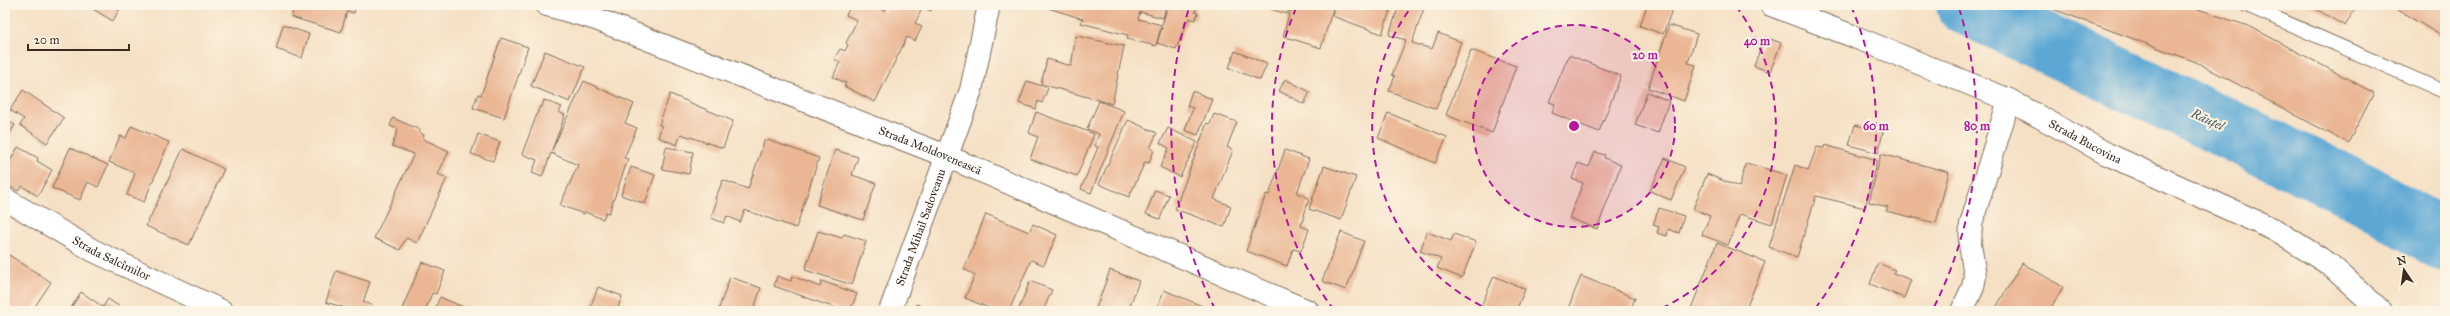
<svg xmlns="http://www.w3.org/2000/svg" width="2450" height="316" font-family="'IM FELL Great Primer',serif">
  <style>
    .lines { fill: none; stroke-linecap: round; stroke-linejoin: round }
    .river { stroke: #5ca7d4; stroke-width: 60 }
    .building { fill: #eab693 }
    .lane-casing { stroke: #7c6a58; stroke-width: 15 }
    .street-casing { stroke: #7c6a58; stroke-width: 24 }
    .lane { stroke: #fff; stroke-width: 13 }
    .street { stroke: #fff; stroke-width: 22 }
    .ring { fill: none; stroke: #b5179e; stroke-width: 2; stroke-dasharray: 7 5 }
    .labels { text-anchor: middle; stroke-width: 4; stroke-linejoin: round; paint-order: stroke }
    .street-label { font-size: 12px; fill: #3b2a1e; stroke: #fcf5e5 }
    .water-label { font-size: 13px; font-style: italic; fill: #47565e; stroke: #fcf5e5 }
    .centre { fill: #b5179e; stroke: #fcf5e5; stroke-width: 2 }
    .ring-label { font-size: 12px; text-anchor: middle; font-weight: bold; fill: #b5179e; stroke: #fcf5e5; stroke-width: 4; stroke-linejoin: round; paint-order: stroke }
  </style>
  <rect width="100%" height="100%" fill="#fcf5e5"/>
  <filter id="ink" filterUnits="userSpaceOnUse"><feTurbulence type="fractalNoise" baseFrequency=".025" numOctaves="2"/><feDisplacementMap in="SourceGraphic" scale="8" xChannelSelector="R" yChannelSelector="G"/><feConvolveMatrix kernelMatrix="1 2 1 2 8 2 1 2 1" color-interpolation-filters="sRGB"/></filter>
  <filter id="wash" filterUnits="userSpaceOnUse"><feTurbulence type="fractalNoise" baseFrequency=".012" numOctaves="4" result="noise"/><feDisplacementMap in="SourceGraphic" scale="16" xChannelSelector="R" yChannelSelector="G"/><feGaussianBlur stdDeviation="0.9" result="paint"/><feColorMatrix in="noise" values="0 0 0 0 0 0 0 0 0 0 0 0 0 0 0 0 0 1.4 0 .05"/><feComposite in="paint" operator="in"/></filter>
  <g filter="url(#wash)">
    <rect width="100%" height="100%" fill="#f5e0c4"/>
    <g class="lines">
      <polyline class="river" points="1966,5 2363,193 2445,242"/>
    </g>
    <g id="blocks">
      <g class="building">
        <polygon points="86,5 120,5 121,6 113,21"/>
        <polygon points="295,5 357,5 354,13 347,11 341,32 291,17"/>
        <polygon points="851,5 872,5 885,11 888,5 934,5 931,11 923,7 915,23 922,27 915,41 907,37 875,102 844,86 846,83 833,77 840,62 834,59 840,49 845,51 848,45 846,43 857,20 846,15"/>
        <polygon points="1039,5 1166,5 1163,18 1140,12 1138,19 1162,25 1168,5 1197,5 1195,12 1198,13 1195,20 1189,18 1176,49 1157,43 1162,27 1161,27 1156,46 1127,39 1128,35 1081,23 1083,19"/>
        <polygon points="1257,5 1290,5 1287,14"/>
        <polygon points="1292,5 1334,5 1321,48 1283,36"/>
        <polygon points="1336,5 1392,5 1382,34 1332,16"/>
        <polygon points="1399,5 1425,5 1412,43 1432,49 1438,33 1461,42 1436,109 1389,91 1395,76 1392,75 1406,40 1389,35"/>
        <polygon points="1647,5 1674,5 1663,34 1640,26"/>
        <polygon points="2042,5 2186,5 2251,27 2374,93 2348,143 2196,62"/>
        <polygon points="2309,5 2357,5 2345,26"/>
        <polygon points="2389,5 2445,5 2445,38 2403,13"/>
        <polygon points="283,25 309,34 302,58 276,49"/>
        <polygon points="1669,25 1697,34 1688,63 1696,65 1684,101 1648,88"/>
        <polygon points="1076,36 1124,46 1112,104 1041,84 1047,59 1071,66"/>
        <polygon points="1765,37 1781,43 1770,72 1754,66"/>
        <polygon points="501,38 528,47 504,118 473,108 478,94 481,95"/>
        <polygon points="1471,50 1516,66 1492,133 1446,115"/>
        <polygon points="545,51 585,67 570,102 531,86"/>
        <polygon points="1235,51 1267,64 1260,80 1229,68"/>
        <polygon points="1569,55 1621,76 1599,132 1552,113 1555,104 1549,102"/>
        <polygon points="1285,79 1310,92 1304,104 1279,91"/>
        <polygon points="584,81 634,104 625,123 637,128 624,158 628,159 609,213 606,212 603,219 585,212 584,214 560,205 578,165 551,153 542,177 532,173 537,160 522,154 540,106 542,107 544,100 562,107 559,112 565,115 552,150"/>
        <polygon points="1027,81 1048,88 1042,103 1038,101 1036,109 1019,103"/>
        <polygon points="23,90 64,118 47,143 20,125 24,119 10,110"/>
        <polygon points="1192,91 1212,99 1198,135 1185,130 1193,108 1187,106"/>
        <polygon points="1647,92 1669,101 1658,133 1635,125"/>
        <polygon points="670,94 733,121 723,148 681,134 677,145 658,137 662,126 659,125"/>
        <polygon points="1099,101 1124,111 1091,193 1081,189 1098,147 1095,146 1099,134 1087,129"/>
        <polygon points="1036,112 1094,134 1077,176 1030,159 1038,137 1029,133"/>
        <polygon points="1388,113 1447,137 1435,163 1378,138"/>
        <polygon points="1214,114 1237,122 1227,147 1233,150 1214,199 1231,206 1224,227 1175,209 1207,123 1210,124"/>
        <polygon points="393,118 420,130 419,132 424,135 423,139 449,151 438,174 447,178 417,243 406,238 400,250 374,238 414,154 392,146 398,129 390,126"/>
        <polygon points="5,119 15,125 5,142"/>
        <polygon points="1128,120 1157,133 1150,148 1154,150 1149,163 1145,162 1129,197 1099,184"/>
        <polygon points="1855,125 1883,132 1878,153 1849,145"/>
        <polygon points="131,126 169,142 144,202 127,195 135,173 109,162 120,136 126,138"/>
        <polygon points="1168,128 1197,142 1180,177 1160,167 1169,148 1160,143"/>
        <polygon points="478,134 500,142 493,161 471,154"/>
        <polygon points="765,139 819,158 796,228 745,210 740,222 727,216 724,223 711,218 717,200 715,199 723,180 748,189"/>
        <polygon points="1825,145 1877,160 1865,208 1816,196 1797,257 1769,247 1795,165 1808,170 1817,147 1824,148"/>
        <polygon points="18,147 38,158 37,161 52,170 38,196 22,186 18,191 5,184 5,164 8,159 10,161"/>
        <polygon points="666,147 693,152 689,174 662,169"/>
        <polygon points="70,148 108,165 98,187 88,182 80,200 52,188"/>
        <polygon points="183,149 224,169 189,245 146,226"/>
        <polygon points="835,150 858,157 852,175 876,183 863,220 817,205"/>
        <polygon points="1285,150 1309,159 1297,193 1309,198 1301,226 1309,229 1301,251 1293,249 1287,266 1246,251 1266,194 1269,195"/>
        <polygon points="1595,152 1605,155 1604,158 1621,165 1597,229 1569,218 1583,183 1572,179 1578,163 1589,167"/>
        <polygon points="1881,154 1949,172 1936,223 1886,211 1888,207 1869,202"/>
        <polygon points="1665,158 1685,167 1671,200 1650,191"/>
        <polygon points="1746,163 1787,175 1772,224 1740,214 1728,245 1702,235 1710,216 1693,209 1707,174 1739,187"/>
        <polygon points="1324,166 1356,177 1341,220 1309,209"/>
        <polygon points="631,167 655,175 645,204 621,195"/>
        <polygon points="1155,190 1169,195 1160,219 1146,214"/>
        <polygon points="1659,208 1684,216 1679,233 1668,229 1667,236 1657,233 1659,227 1653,225"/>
        <polygon points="986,214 1029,232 1033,224 1057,235 1044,265 1031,260 1009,311 996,311 965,298 975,275 964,269"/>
        <polygon points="818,231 842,238 844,234 866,241 852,285 805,270"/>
        <polygon points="1341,232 1364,241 1346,290 1322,281"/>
        <polygon points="1427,232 1451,241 1454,234 1476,242 1462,278 1437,268 1441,259 1420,251"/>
        <polygon points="1717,243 1765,262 1745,311 1690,311"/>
        <polygon points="9,255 51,282 32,311 5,311 5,262"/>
        <polygon points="422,262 445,271 436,294 432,293 425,311 401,311"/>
        <polygon points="1878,263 1895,270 1893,273 1911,280 1904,298 1870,284"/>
        <polygon points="2022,263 2063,287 2049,311 1994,311"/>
        <polygon points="1110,270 1139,281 1128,311 1095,311"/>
        <polygon points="336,271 370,282 363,302 372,305 370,311 354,311 326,302"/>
        <polygon points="777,276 791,281 792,276 820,287 822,281 857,294 850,311 844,311 774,286"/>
        <polygon points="1494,276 1525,289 1516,311 1479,311"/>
        <polygon points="1581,276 1635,298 1630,311 1567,311"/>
        <polygon points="730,277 761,288 753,311 718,311"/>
        <polygon points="1030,281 1052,290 1043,311 1018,311"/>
        <polygon points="598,287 622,296 617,311 589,311"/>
        <polygon points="1164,290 1202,306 1199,311 1156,311"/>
        <polygon points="81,292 103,307 108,299 123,309 122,311 69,311"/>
        <polygon points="440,297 472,311 434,311"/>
        <polygon points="916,304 935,311 914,311"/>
      </g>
    </g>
  </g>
  <g filter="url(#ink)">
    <use href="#blocks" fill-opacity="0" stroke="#7c6a58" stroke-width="1"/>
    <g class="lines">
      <g class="lane-casing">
        <polyline id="lane" points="2246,5 2445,92"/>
      </g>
      <g class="street-casing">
        <g id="street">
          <path id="s1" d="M547,5l49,14 350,137 362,155"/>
          <path id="s2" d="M1771,5l79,30 159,65 98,54 168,76 54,34 52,47"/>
          <path id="s3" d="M5,199l89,52 128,60"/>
          <path id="s4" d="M890,311l81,-221 18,-85"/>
          <polyline points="1962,311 1973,287 1975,276 1970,244 1971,224 2009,100"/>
        </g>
      </g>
      <use href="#lane" class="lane"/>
      <use href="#street" class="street"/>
    </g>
  </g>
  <circle cx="1574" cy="126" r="101" fill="#b5179e" fill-opacity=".12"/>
  <g class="ring">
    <circle cx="1574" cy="126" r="101"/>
    <path d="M1492 311A202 202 0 0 1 1412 6M1736 6A202 202 0 0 1 1656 311"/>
    <path d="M1334 310A302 302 0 0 1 1297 6M1851 6A302 302 0 0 1 1814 310"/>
    <path d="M1215 309A403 403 0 0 1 1189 8M1959 8A403 403 0 0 1 1933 309"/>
  </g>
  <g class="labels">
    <g class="street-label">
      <text dy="4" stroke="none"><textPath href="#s2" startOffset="343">Strada Bucovina</textPath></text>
      <text dy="4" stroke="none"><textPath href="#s1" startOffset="410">Strada Moldovenească</textPath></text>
      <text dy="4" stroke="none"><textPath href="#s4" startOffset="89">Strada Mihail Sadoveanu</textPath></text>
      <text dy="4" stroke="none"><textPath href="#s3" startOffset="122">Strada Salcîmilor</textPath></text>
    </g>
    <g class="water-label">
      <text transform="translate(2208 119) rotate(25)" y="5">Răuțel</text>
    </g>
  </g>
  <circle cx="1574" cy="126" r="6" class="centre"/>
  <g class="ring-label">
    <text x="1757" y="45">40 m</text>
    <text x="1645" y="59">20 m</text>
    <text x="1876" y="130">60 m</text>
    <text x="1977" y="130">80 m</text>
  </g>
  <rect width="2450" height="316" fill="none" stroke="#fcf5e5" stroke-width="20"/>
  <g transform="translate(2404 270) rotate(347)" stroke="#fcf5e5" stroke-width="3" paint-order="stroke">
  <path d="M0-3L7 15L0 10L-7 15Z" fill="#3b2a1e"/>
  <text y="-6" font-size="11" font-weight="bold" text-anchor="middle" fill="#3b2a1e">N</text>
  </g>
  <path d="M28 44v6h101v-6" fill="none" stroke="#3b2a1e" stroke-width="2"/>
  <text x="34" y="44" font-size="12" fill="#3b2a1e" stroke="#fcf5e5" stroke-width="3" paint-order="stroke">20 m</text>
</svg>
